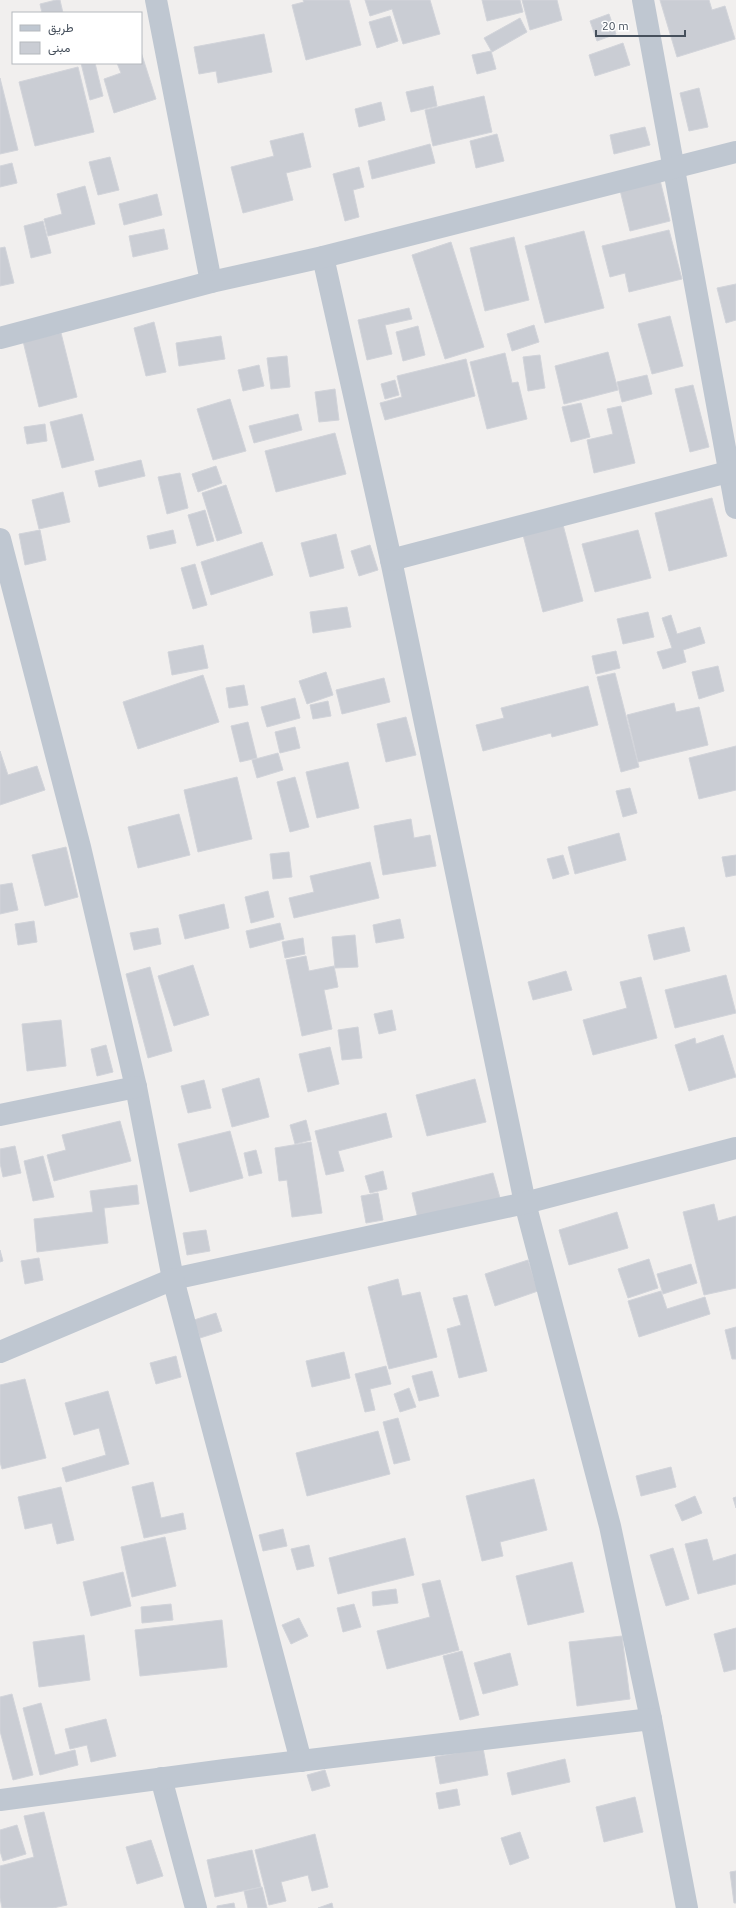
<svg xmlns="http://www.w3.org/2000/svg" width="736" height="1908" font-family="Ubuntu,Vazirmatn,sans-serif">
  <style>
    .building { fill: #cacdd4; stroke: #d2d4da }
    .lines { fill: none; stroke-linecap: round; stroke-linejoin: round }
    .minor { stroke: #bfc7d1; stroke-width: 22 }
  </style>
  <rect width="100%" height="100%" fill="#f1efee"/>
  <g class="building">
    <polygon points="56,0 60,0 63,13 42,13 40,4"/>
    <polygon points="303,0 349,0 361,45 306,60 292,5 304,2"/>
    <polygon points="365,0 430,0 440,34 403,44 392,9 370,16"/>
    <polygon points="482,0 520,0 523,12 487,21"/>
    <polygon points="522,0 557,0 562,20 530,30"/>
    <polygon points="660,0 709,0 712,10 725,6 735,39 677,57"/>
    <polygon points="609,14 616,34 597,41 590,21"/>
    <polygon points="390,16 398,41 377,48 369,22"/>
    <polygon points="520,18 527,32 492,52 484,38"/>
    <polygon points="264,34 272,72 218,83 216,71 199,74 194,47"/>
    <polygon points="623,43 630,65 595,76 589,55"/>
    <polygon points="491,51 496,69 477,74 472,55"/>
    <polygon points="141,52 156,99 114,113 104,79 121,73 117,63 141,63"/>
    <polygon points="81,63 95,63 103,96 90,100"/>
    <polygon points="78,67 94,132 35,146 19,82"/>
    <polygon points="0,78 18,150 0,154"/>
    <polygon points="433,86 437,106 411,112 406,92"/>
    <polygon points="699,88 708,127 689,131 680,93"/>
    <polygon points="484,96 492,132 433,146 425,110"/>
    <polygon points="381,102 385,120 359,127 355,109"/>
    <polygon points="645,127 650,145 614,154 610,135"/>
    <polygon points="303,133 311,167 286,173 293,200 243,213 231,167 274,156 270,141"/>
    <polygon points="497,134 504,161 476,168 470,141"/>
    <polygon points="430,144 435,163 372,179 368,161"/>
    <polygon points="110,157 119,190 98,195 89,162"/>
    <polygon points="12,163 17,183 0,187 0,166"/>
    <polygon points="359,167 364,187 353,190 359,217 345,221 333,174"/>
    <polygon points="660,180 670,221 630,231 620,190"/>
    <polygon points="85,186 95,224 48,236 44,219 62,214 57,194"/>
    <polygon points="157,194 162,215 124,225 119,204"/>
    <polygon points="43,221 51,253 31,258 24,226"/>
    <polygon points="164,229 168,249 133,257 129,236"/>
    <polygon points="669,230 682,279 629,292 625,273 610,277 602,246"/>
    <polygon points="584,231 604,308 545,323 525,246"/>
    <polygon points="514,237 529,300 485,311 470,248"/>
    <polygon points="451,242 484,347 445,359 412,255"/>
    <polygon points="5,247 14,283 0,286 0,248"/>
    <polygon points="736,284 736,320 726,323 717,288"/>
    <polygon points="409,308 412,319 385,325 392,354 367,360 358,320"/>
    <polygon points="670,316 683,366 652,374 638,324"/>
    <polygon points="154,322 166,372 146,376 134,328"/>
    <polygon points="534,325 539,342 512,351 507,334"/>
    <polygon points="418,326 425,355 403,361 396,332"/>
    <polygon points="61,333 77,397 39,407 23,341"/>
    <polygon points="221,336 225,359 179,366 176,343"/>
    <polygon points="608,352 618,390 564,404 555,366"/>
    <polygon points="505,353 512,383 518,382 527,419 487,429 470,362"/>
    <polygon points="540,355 545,388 528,391 523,357"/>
    <polygon points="287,356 290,387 271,389 267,358"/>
    <polygon points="466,359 475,396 385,420 380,403 402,397 397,376"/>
    <polygon points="259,365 264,386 243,391 238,370"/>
    <polygon points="647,375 652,394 622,402 617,382"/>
    <polygon points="395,380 399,395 385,399 381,384"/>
    <polygon points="693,385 709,447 690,452 675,389"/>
    <polygon points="335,389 339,420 319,422 315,392"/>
    <polygon points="230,399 246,451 213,460 197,409"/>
    <polygon points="581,403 590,437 571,442 562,407"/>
    <polygon points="621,406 635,463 594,473 587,440 613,434 607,409"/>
    <polygon points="82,414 94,460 62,468 50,422"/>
    <polygon points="298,414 302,430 254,443 249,426"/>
    <polygon points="45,424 47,441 27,444 24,427"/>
    <polygon points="335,433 346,474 276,492 265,451"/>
    <polygon points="141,460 145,476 99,487 95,471"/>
    <polygon points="216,466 222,483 198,492 192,474"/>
    <polygon points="180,473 188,508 167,514 158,477"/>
    <polygon points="226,485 242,533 217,541 202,493"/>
    <polygon points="63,492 70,522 39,529 32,500"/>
    <polygon points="712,498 727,556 669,571 655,513"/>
    <polygon points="205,510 214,541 197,546 188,515"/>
    <polygon points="562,521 583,601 543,612 522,531"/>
    <polygon points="40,530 46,560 25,565 19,534"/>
    <polygon points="173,530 176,543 150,549 147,536"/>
    <polygon points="638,530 651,578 595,592 582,544"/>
    <polygon points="336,534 344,568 310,577 301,543"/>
    <polygon points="262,542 273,575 211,595 201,562"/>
    <polygon points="370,545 378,570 359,576 351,551"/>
    <polygon points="195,564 207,605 193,609 181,568"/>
    <polygon points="347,607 351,627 313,633 310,612"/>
    <polygon points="648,612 654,637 623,644 617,619"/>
    <polygon points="671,615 677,634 700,627 705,643 683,650 686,662 663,669 657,652 672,648 662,618"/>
    <polygon points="203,645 208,668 172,675 168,652"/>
    <polygon points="616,651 620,668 596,674 592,656"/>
    <polygon points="718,666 724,691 699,699 692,672"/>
    <polygon points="326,672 333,695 307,704 299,681"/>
    <polygon points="615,673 639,767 621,772 597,677"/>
    <polygon points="203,675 219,722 138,749 123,702"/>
    <polygon points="384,678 390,702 342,714 336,690"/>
    <polygon points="244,685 248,705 229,708 226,688"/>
    <polygon points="588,686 598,725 552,737 551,733 483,751 476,725 504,718 501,708"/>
    <polygon points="295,698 300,718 267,727 261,707"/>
    <polygon points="328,701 331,716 313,719 310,705"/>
    <polygon points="674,703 676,712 699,707 708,745 638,762 627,715"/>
    <polygon points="406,717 416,755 386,762 377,724"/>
    <polygon points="248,722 257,758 240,762 231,726"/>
    <polygon points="295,727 300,748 280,753 275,732"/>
    <polygon points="736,746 736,790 699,799 689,758"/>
    <polygon points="0,751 8,775 37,766 45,790 0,805"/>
    <polygon points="278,753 283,770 257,778 252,760"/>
    <polygon points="348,762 359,808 317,818 306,772"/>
    <polygon points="237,777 252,839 198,852 184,790"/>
    <polygon points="295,777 309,827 290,832 277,782"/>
    <polygon points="630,788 637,813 623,817 616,791"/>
    <polygon points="179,814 190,855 138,868 128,827"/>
    <polygon points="411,819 414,838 430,835 436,866 383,875 374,826"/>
    <polygon points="619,833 626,860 575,874 568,847"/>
    <polygon points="66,847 78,897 45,906 32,855"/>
    <polygon points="289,852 292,877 273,879 270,854"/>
    <polygon points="563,855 569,874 553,879 547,859"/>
    <polygon points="736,855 736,875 726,877 722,857"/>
    <polygon points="370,862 379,898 294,918 289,898 314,892 310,876"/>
    <polygon points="12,883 18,910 0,914 0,885"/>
    <polygon points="268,891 274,917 251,923 245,897"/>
    <polygon points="224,904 229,928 185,939 179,915"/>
    <polygon points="400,919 404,938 376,943 373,925"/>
    <polygon points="34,921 37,942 18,945 15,924"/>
    <polygon points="280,923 284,939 250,948 246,931"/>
    <polygon points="684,927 690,951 654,960 648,935"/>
    <polygon points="158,928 161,944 134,950 130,933"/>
    <polygon points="355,935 358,967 335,968 332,937"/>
    <polygon points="303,938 305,954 285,958 282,942"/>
    <polygon points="306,956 309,971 334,966 338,987 324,990 332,1029 302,1036 286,960"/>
    <polygon points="193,965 209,1015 174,1026 158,976"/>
    <polygon points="150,967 172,1051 148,1058 126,974"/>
    <polygon points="566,971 572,990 533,1000 528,982"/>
    <polygon points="726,975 736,1013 675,1028 665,990"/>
    <polygon points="641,977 657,1038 593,1055 583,1020 627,1008 620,982"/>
    <polygon points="392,1010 396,1030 379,1034 374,1014"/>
    <polygon points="61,1020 66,1066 27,1071 22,1024"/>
    <polygon points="358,1027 362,1058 342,1060 338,1030"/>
    <polygon points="723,1035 736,1077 689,1091 675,1045 695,1038 696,1044"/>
    <polygon points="106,1045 113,1072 97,1076 91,1049"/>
    <polygon points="330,1047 339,1084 308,1092 299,1054"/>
    <polygon points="259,1078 269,1117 232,1127 222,1089"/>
    <polygon points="475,1079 486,1122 427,1136 416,1095"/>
    <polygon points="204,1080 211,1108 188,1113 181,1086"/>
    <polygon points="386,1113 392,1137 338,1151 344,1171 326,1175 315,1131"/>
    <polygon points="306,1120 311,1140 295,1144 290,1125"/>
    <polygon points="120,1121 131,1161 54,1181 47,1155 66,1150 62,1135"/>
    <polygon points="230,1131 243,1178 190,1192 178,1144"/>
    <polygon points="311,1142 322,1213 292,1217 287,1180 279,1181 275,1148"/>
    <polygon points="15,1146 21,1173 3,1177 0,1163 0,1149"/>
    <polygon points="256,1150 262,1173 249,1176 244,1153"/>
    <polygon points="43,1156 54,1197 33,1201 24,1161"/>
    <polygon points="383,1171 387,1189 370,1193 365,1176"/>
    <polygon points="493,1173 500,1198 418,1219 412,1193"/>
    <polygon points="137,1185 139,1204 104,1208 108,1243 37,1252 34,1219 93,1212 90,1191"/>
    <polygon points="378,1193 383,1220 366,1223 361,1196"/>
    <polygon points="714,1204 718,1221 736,1216 736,1288 704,1295 683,1212"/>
    <polygon points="617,1212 628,1248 569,1265 559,1230"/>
    <polygon points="206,1230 210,1251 187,1255 183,1233"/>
    <polygon points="0,1250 3,1261 0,1262"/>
    <polygon points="39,1258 43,1280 25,1284 21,1261"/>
    <polygon points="649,1259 658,1288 628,1298 618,1269"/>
    <polygon points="528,1260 538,1291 495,1306 485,1274"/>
    <polygon points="691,1264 697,1283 663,1294 657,1274"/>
    <polygon points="398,1279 402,1296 420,1292 437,1357 389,1369 368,1287"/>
    <polygon points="661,1291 667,1309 705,1297 710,1314 639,1337 628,1301"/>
    <polygon points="467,1295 487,1371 459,1378 447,1329 461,1325 453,1298"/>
    <polygon points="216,1313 222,1331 200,1338 194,1320"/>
    <polygon points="736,1327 736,1359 732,1359 725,1330"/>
    <polygon points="344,1352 350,1378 312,1387 306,1361"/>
    <polygon points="176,1356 181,1377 156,1384 150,1363"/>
    <polygon points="386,1366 391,1384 370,1389 375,1410 365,1412 355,1374"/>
    <polygon points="432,1371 439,1396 419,1401 412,1376"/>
    <polygon points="25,1379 46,1458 2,1469 0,1462 0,1385"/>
    <polygon points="409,1388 416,1407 400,1412 394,1394"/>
    <polygon points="108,1391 129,1464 66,1482 62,1468 106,1455 99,1428 74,1435 65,1403"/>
    <polygon points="398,1418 410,1460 394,1464 383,1422"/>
    <polygon points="378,1431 390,1474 307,1496 296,1453"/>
    <polygon points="671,1467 676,1487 641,1496 636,1476"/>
    <polygon points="534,1479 547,1530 500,1542 503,1556 482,1561 466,1496"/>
    <polygon points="153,1482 161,1518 183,1513 186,1529 144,1538 132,1487"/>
    <polygon points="61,1487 74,1540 57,1544 52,1523 25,1529 18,1497"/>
    <polygon points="695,1496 702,1513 682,1521 675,1505"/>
    <polygon points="736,1497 736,1508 733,1498"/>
    <polygon points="283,1529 287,1546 263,1551 259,1535"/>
    <polygon points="165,1537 176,1586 132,1597 121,1547"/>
    <polygon points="405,1538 414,1575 338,1594 329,1558"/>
    <polygon points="707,1539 713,1561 736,1554 736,1584 698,1594 685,1544"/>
    <polygon points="309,1545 314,1566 297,1570 291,1549"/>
    <polygon points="673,1548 689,1599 666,1606 650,1555"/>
    <polygon points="572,1562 584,1612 528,1625 516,1576"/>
    <polygon points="123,1572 131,1606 91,1616 83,1582"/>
    <polygon points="440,1580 459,1650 387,1669 377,1631 430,1617 422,1584"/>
    <polygon points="396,1589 398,1603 373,1606 372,1592"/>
    <polygon points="171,1604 173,1620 142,1623 141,1607"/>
    <polygon points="354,1604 361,1627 343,1632 337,1608"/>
    <polygon points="299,1618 308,1636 291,1644 282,1625"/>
    <polygon points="222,1620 227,1667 140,1676 135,1630"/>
    <polygon points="736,1628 736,1669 724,1672 714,1634"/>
    <polygon points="84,1635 90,1680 39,1687 33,1642"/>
    <polygon points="622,1636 630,1699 577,1706 569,1642"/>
    <polygon points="462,1651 479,1715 460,1720 443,1656"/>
    <polygon points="510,1653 518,1685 483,1694 474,1663"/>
    <polygon points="12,1694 33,1775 13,1780 0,1731 0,1697"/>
    <polygon points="41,1703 55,1755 75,1750 78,1765 40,1775 23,1708"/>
    <polygon points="106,1719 116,1756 91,1762 87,1745 70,1749 65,1729"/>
    <polygon points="483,1748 488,1775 440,1784 435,1757"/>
    <polygon points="565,1759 570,1782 512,1795 507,1773"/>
    <polygon points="325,1770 330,1786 312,1791 307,1775"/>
    <polygon points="457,1789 460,1805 439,1809 436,1793"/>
    <polygon points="635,1797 643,1832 604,1842 596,1807"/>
    <polygon points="44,1812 67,1905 53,1908 2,1908 0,1898 0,1866 34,1857 24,1816"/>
    <polygon points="17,1825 26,1854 3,1861 0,1851 0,1830"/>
    <polygon points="520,1832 529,1858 510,1865 501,1838"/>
    <polygon points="315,1834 328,1887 312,1891 308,1875 281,1882 286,1901 269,1905 255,1850"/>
    <polygon points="151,1840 163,1876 137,1884 126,1847"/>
    <polygon points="252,1850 261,1887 215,1897 207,1860"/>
    <polygon points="736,1871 736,1903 734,1903 730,1872"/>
    <polygon points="262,1887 267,1908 248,1908 244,1891"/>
    <polygon points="234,1903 235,1908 217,1908 217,1906"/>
    <polygon points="332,1903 333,1908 318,1908"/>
  </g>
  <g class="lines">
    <g class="minor">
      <polyline points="156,0 211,282"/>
      <polyline points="643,0 736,508"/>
      <polyline points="323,257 391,560 525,1203 610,1526 651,1719 687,1908"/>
      <polyline points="0,338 211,282 323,257 736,152"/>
      <polyline points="0,539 80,847 136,1087 173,1279 525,1203 736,1148"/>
      <polyline points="391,560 736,470"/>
      <polyline points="0,1115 136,1087"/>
      <polyline points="0,1352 173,1279 301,1761"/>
      <polyline points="161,1778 196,1908"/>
      <polyline points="0,1800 225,1770 651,1719"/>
    </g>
  </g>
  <rect x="12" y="12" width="130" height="52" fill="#ffffff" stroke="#b5b9be"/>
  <rect x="20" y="25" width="20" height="6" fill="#bfc7d1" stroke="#b5b9be"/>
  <text x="48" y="32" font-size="12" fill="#46505c">طريق</text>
  <rect x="20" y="42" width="20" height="12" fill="#cacdd4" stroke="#b5b9be"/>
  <text x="48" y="52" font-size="12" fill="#46505c">مبنى</text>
  <path d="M596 30v6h89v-6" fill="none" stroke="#46505c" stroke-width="2"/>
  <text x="602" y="30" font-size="12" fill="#46505c" stroke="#ffffff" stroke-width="3" paint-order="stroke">20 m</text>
</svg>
